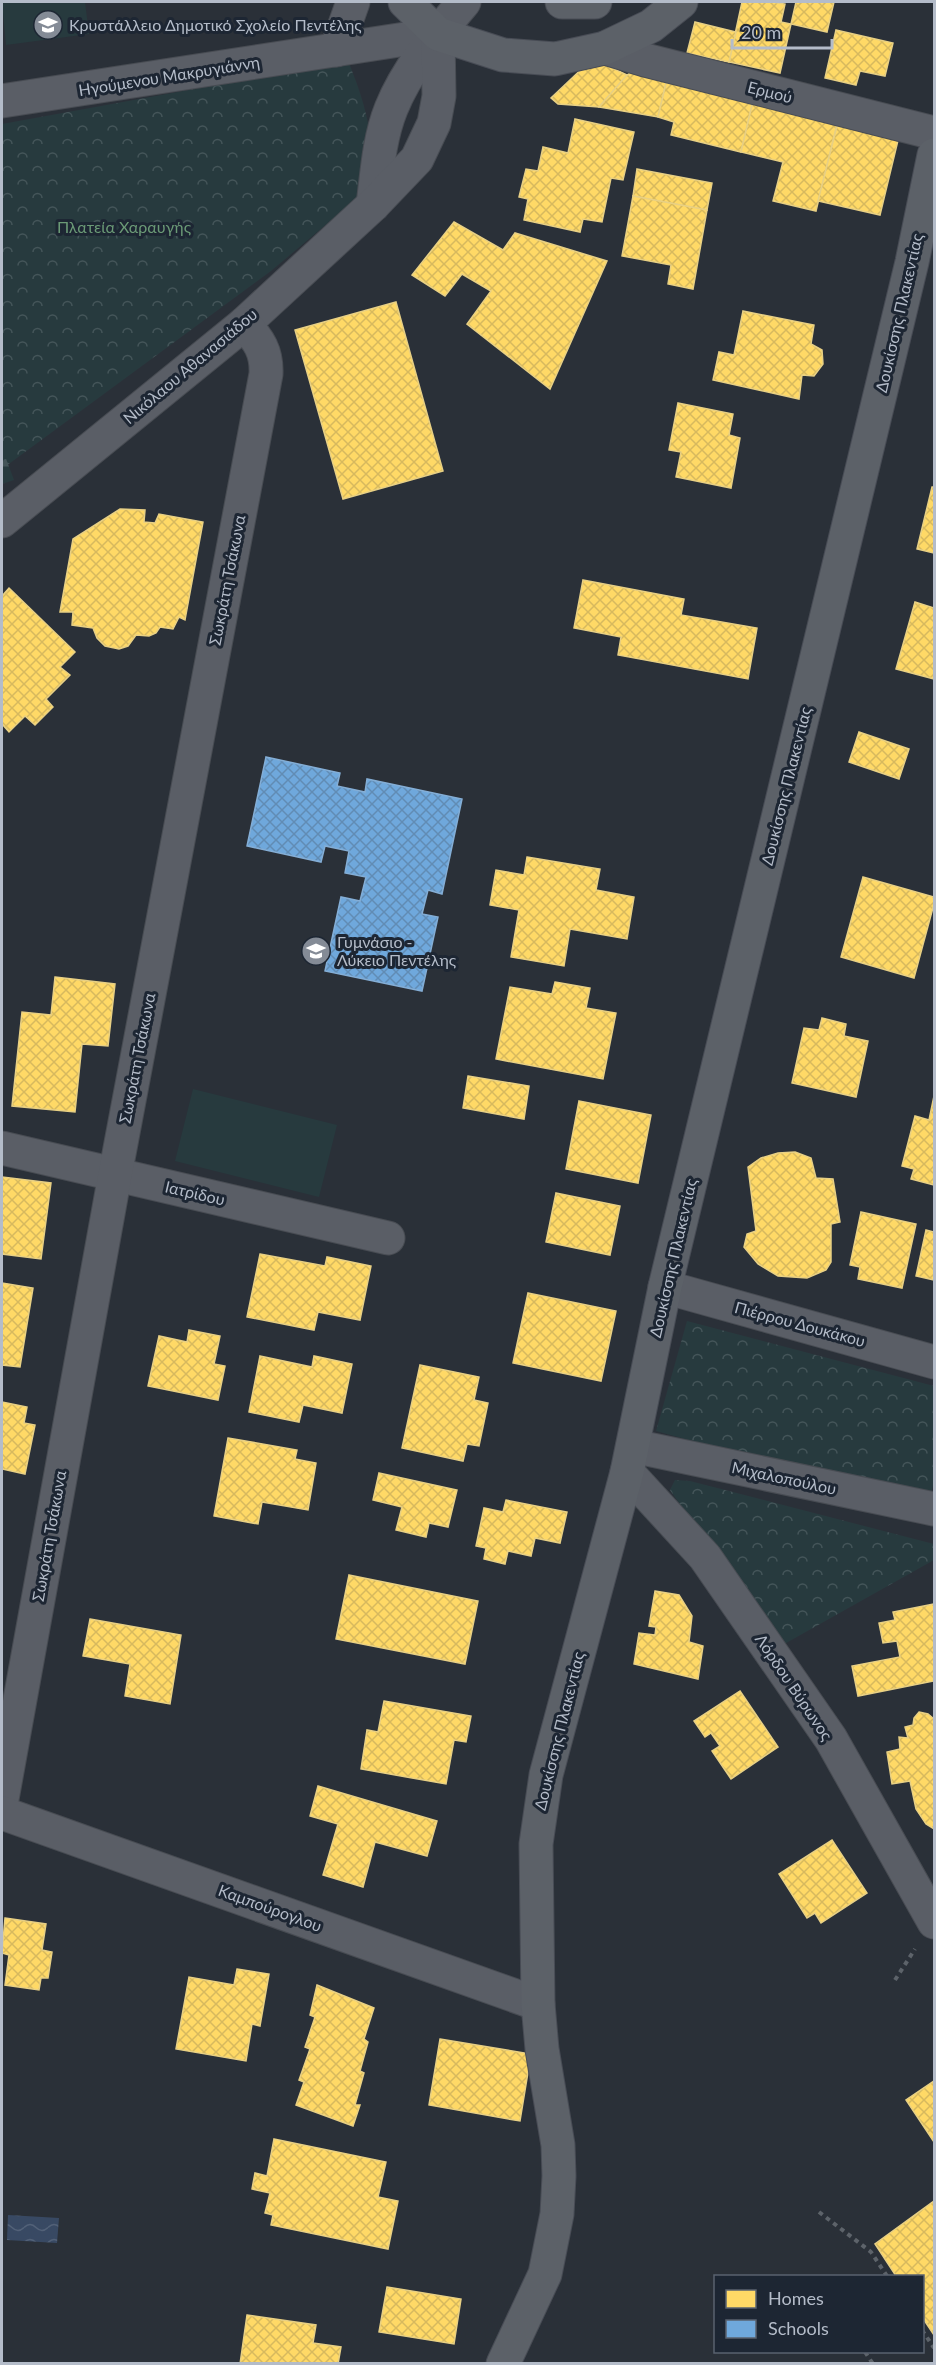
<svg xmlns="http://www.w3.org/2000/svg" width="936" height="2365" font-family="Lato,sans-serif">
  <style>
    .forest { fill: url(#forest-crowns) }
    .cemetery { fill: url(#cemetery-stones) }
    .pitch { fill: #273a3e }
    .water { fill: url(#water-waves) }
    .homes { fill: url(#homes-cross-hatch); stroke: #e8d084; stroke-width: 1.5 }
    .schools { fill: url(#schools-cross-hatch); stroke: #84aed6; stroke-width: 1.5 }
    .lines { fill: none; stroke-linecap: round; stroke-linejoin: round }
    .minor-casing { stroke: #484c53; stroke-width: 35 }
    .major-casing { stroke: #484c55; stroke-width: 35 }
    .path { stroke: #5d636a; stroke-width: 4; stroke-dasharray: 4.5 4.5; stroke-linecap: butt }
    .minor { stroke: #5a5e66; stroke-width: 33 }
    .major { stroke: #5c6168; stroke-width: 33 }
    .labels { text-anchor: middle; stroke-width: 6; stroke-linejoin: round; paint-order: stroke }
    .poi-label { font-size: 16px; fill: #b4bcc9; stroke: #1d2633; text-anchor: start }
    .street-label { font-size: 16px; fill: #b4bcc9; stroke: #1d2633 }
    .park-label { font-size: 16px; fill: #6b9a76; stroke: #1d2633 }
  </style>
  <defs>
    <pattern id="forest-crowns" width="20" height="18" patternUnits="userSpaceOnUse" patternTransform="scale(1.5)"><rect width="20" height="18" fill="#273a3e"/><path d="M2 6a3 3 0 1 1 6 0M12 15a3 3 0 1 1 6 0" fill="none" stroke="#445559"/></pattern>
    <pattern id="cemetery-stones" width="16" height="16" patternUnits="userSpaceOnUse" patternTransform="scale(1.5)"><rect width="16" height="16" fill="#273a3e"/><path d="M2 7V4a2 2 0 0 1 4 0v3zM10 15v-3a2 2 0 0 1 4 0v3z" fill="#445559"/></pattern>
    <pattern id="water-waves" width="16" height="10" patternUnits="userSpaceOnUse" patternTransform="scale(1.5)"><rect width="16" height="10" fill="#384963"/><path d="M0 5q4-4 8 0t8 0" fill="none" stroke="#526178"/></pattern>
    <pattern id="homes-cross-hatch" width="8" height="8" patternUnits="userSpaceOnUse" patternTransform="scale(1.5)"><rect width="8" height="8" fill="#ffd966"/><path d="M0 0l8 8M0 8l8-8" fill="none" stroke="#d7b95e"/></pattern>
    <pattern id="schools-cross-hatch" width="8" height="8" patternUnits="userSpaceOnUse" patternTransform="scale(1.5)"><rect width="8" height="8" fill="#6fa8dc"/><path d="M0 0l8 8M0 8l8-8" fill="none" stroke="#618cb4"/></pattern>
  </defs>
  <rect width="100%" height="100%" fill="#2a3038"/>
  <g class="forest">
    <path d="M348,61c18,43 26,77 25,124l-102,86 -269,198v-345z"/>
    <polygon points="687,1321 934,1386 934,1481 928,1506 656,1431"/>
    <polygon points="675,1480 690,1481 934,1544 934,1560 779,1647 670,1490"/>
  </g>
  <polygon class="cemetery" points="2,448 14,480 2,484"/>
  <g class="pitch">
    <polygon points="2,2 85,2 89,34 6,45"/>
    <polygon points="193,1089 337,1125 319,1197 175,1161"/>
  </g>
  <polygon class="water" points="8,2215 59,2218 57,2243 7,2240"/>
  <g class="homes">
    <polygon points="742,2 772,2 785,4 781,22 791,24 780,73 729,62"/>
    <polygon points="796,2 834,2 827,32 791,24"/>
    <polygon points="695,22 736,32 729,62 687,53"/>
    <polygon points="836,30 893,43 885,76 860,71 856,85 825,78"/>
    <polygon points="588,63 604,64 627,75 599,107 558,104 551,98"/>
    <polygon points="637,69 667,79 658,117 599,107 627,75"/>
    <polygon points="667,79 753,101 741,152 671,135 674,122 658,117"/>
    <polygon points="753,101 837,124 816,211 773,201 783,162 741,152"/>
    <polygon points="839,118 900,132 880,215 818,201"/>
    <polygon points="575,119 634,132 623,180 611,178 602,222 583,219 580,232 524,220 528,199 519,197 526,169 538,171 543,147 568,153"/>
    <polygon points="637,169 712,183 707,210 633,196"/>
    <polygon points="633,196 707,210 693,289 668,284 671,265 622,256"/>
    <polygon points="454,222 503,250 515,233 607,261 550,389 467,324 491,291 462,274 445,296 412,275"/>
    <polygon points="396,302 443,471 343,499 295,330"/>
    <polygon points="743,311 814,325 811,344 822,350 823,364 814,376 802,375 799,399 713,380 719,352 734,355"/>
    <polygon points="678,403 733,414 729,435 740,438 731,488 676,477 681,452 669,450"/>
    <polygon points="932,487 934,487 934,553 917,549"/>
    <polygon points="120,509 145,510 144,522 155,523 159,514 203,522 185,620 179,617 173,629 160,627 156,633 149,636 136,635 128,646 119,649 105,646 97,638 93,628 72,625 73,612 60,612 73,539"/>
    <polygon points="583,580 684,599 681,615 757,628 748,679 618,655 621,637 574,628"/>
    <polygon points="9,588 75,652 60,667 70,675 46,699 53,707 35,725 25,716 9,732 2,724 2,596"/>
    <polygon points="915,602 934,608 934,679 896,669"/>
    <polygon points="859,732 909,749 899,779 849,762"/>
    <polygon points="527,857 600,869 596,890 634,897 627,939 570,929 564,966 511,957 519,910 490,905 496,870 524,875"/>
    <polygon points="863,877 934,897 934,904 914,978 841,957"/>
    <polygon points="55,977 115,984 108,1046 82,1044 75,1112 12,1106 22,1012 51,1015"/>
    <polygon points="555,982 590,988 586,1008 616,1013 603,1079 496,1059 510,987 552,994"/>
    <polygon points="822,1018 846,1024 844,1036 868,1041 856,1097 792,1083 804,1028 819,1030"/>
    <polygon points="468,1076 529,1086 524,1119 463,1108"/>
    <polygon points="934,1096 934,1185 911,1179 914,1169 902,1166 915,1116 929,1120"/>
    <polygon points="579,1101 651,1115 638,1183 566,1169"/>
    <polygon points="795,1152 811,1158 816,1178 833,1179 840,1222 831,1224 831,1262 826,1270 807,1278 778,1276 758,1264 744,1247 747,1234 756,1231 748,1167 761,1158 778,1153"/>
    <polygon points="2,1177 51,1183 41,1259 2,1254"/>
    <polygon points="556,1193 620,1206 610,1255 546,1242"/>
    <polygon points="861,1212 916,1224 902,1288 858,1279 860,1267 850,1265"/>
    <polygon points="926,1230 934,1232 934,1280 916,1276"/>
    <polygon points="260,1254 325,1266 327,1257 371,1266 360,1320 318,1312 314,1330 247,1317"/>
    <polygon points="2,1283 33,1288 20,1367 2,1365"/>
    <polygon points="528,1293 616,1311 601,1381 513,1363"/>
    <polygon points="189,1330 220,1336 214,1364 225,1366 218,1400 148,1386 159,1336 187,1342"/>
    <polygon points="260,1356 312,1367 314,1356 352,1364 342,1413 303,1405 299,1422 249,1412"/>
    <polygon points="420,1365 479,1377 474,1400 488,1403 479,1446 467,1444 463,1461 402,1448"/>
    <polygon points="2,1402 27,1407 24,1423 35,1425 25,1474 2,1469"/>
    <polygon points="228,1438 297,1450 295,1459 316,1463 308,1510 262,1502 258,1524 214,1516"/>
    <polygon points="379,1473 457,1490 448,1527 429,1523 426,1537 396,1530 402,1507 373,1500"/>
    <polygon points="506,1500 567,1512 560,1543 535,1538 531,1556 508,1551 505,1564 484,1559 486,1548 476,1546 484,1508 503,1512"/>
    <polygon points="349,1575 478,1601 465,1664 336,1639"/>
    <polygon points="655,1591 679,1595 692,1616 689,1642 703,1646 698,1679 634,1664 639,1633 655,1635 656,1627 649,1626"/>
    <polygon points="934,1604 934,1681 858,1696 852,1666 900,1657 897,1641 883,1643 879,1623 895,1620 893,1612"/>
    <polygon points="90,1619 181,1635 170,1704 125,1696 130,1664 83,1656"/>
    <polygon points="740,1691 778,1747 731,1779 712,1751 720,1746 711,1733 705,1737 694,1721"/>
    <polygon points="384,1701 471,1716 466,1742 454,1740 446,1784 361,1769 367,1730 378,1732"/>
    <polygon points="919,1712 928,1714 934,1719 934,1829 926,1824 916,1809 910,1781 892,1784 887,1752 900,1749 899,1737 908,1738 905,1727 913,1725 914,1718"/>
    <polygon points="318,1786 437,1821 427,1856 375,1842 363,1887 323,1875 338,1824 310,1816"/>
    <polygon points="832,1840 867,1893 821,1923 815,1913 807,1918 779,1874"/>
    <polygon points="5,1918 46,1924 42,1950 52,1952 48,1978 41,1978 39,1990 5,1985 9,1955 2,1953"/>
    <polygon points="237,1969 269,1974 260,2026 252,2024 246,2061 176,2049 189,1977 234,1985"/>
    <polygon points="317,1985 374,2008 364,2039 368,2042 360,2071 364,2073 355,2105 360,2105 353,2126 296,2105 304,2082 299,2080 310,2049 305,2047 315,2017 310,2015"/>
    <polygon points="440,2039 531,2054 520,2121 429,2105"/>
    <polygon points="934,2081 934,2142 906,2100"/>
    <polygon points="274,2139 386,2162 378,2197 398,2201 388,2249 271,2225 273,2215 265,2213 270,2193 252,2189 255,2173 267,2176"/>
    <polygon points="934,2201 934,2335 922,2317 922,2276 896,2276 875,2244"/>
    <polygon points="387,2287 461,2299 454,2344 379,2332"/>
    <polygon points="247,2315 316,2325 313,2343 341,2347 338,2364 240,2364"/>
  </g>
  <polygon class="schools" points="266,757 340,773 337,786 365,792 367,779 462,799 442,894 428,890 422,914 438,917 422,991 325,971 341,897 360,901 366,877 345,873 349,851 325,846 321,862 247,846"/>
  <g class="lines">
    <g class="minor-casing">
      <g id="minor">
        <polyline points="605,48 645,60 934,133"/>
        <polyline points="336,50 353,2"/>
        <polyline points="2,101 438,34"/>
        <path d="M373,205c4,-32 6,-66 18,-96 16,-40 46,-75 73,-107"/>
        <polyline points="2,521 244,324 373,205 417,159 434,123 439,96 438,34"/>
        <polyline points="2,1148 388,1238"/>
        <polyline points="665,1287 934,1362"/>
        <polyline points="633,1446 934,1509"/>
        <polyline points="627,1472 705,1557 831,1739 934,1922"/>
        <path d="M2,1799l113,-624 151,-801c1,-22 -7,-34 -22,-50"/>
        <polyline points="2,1813 538,2004"/>
      </g>
    </g>
    <g class="major-casing">
      <g id="major">
        <polyline points="405,2 438,34 503,55 555,59 605,48 651,26 681,2"/>
        <polyline points="562,2 595,2"/>
        <polyline points="503,2364 545,2274 557,2214 559,2176 558,2145 542,2049 538,2004 536,1844 546,1775 627,1472 665,1287 912,262 934,155"/>
      </g>
    </g>
    <g class="path">
      <polyline points="895,1980 915,1949"/>
      <polyline points="819,2212 871,2252 887,2276"/>
      <polyline points="922,2330 934,2348"/>
      <polyline points="865,2352 873,2364"/>
    </g>
    <use href="#minor" class="minor"/>
    <use href="#major" class="major"/>
  </g>
  <defs>
    <g id="school-disc" transform="scale(1.5)"><circle r="9.5" fill="#848b96" stroke="#1d2633"/><path d="M0-5L7-2L0 1L-7-2ZM-4 1L0 2.5L4 1V4Q0 6-4 4Z" fill="#fff"/></g>
  </defs>
  <g fill-rule="evenodd">
    <use href="#school-disc" x="48" y="25"/>
    <use href="#school-disc" x="316" y="951"/>
  </g>
  <g class="labels">
    <g class="poi-label">
      <text x="69" y="31">Κρυστάλλειο Δημοτικό Σχολείο Πεντέλης</text>
      <text x="337" y="948">Γυμνάσιο -<tspan x="337" dy="18">Λύκειο Πεντέλης</tspan></text>
    </g>
    <g class="street-label">
      <text transform="translate(169 76) rotate(-9)" y="6">Ηγούμενου Μακρυγιάννη</text>
      <text transform="translate(770 92) rotate(14)" y="6">Ερμού</text>
      <text transform="translate(899 313) rotate(-77)" y="6">Δουκίσσης Πλακεντίας</text>
      <text transform="translate(190 366) rotate(-40)" y="6">Νικόλαου Αθανασιάδου</text>
      <text transform="translate(227 580) rotate(-79)" y="6">Σωκράτη Τσάκωνα</text>
      <text transform="translate(786 786) rotate(-76)" y="6">Δουκίσσης Πλακεντίας</text>
      <text transform="translate(137 1058) rotate(-79)" y="6">Σωκράτη Τσάκωνα</text>
      <text transform="translate(195 1193) rotate(13)" y="6">Ιατρίδου</text>
      <text transform="translate(673 1258) rotate(-77)" y="6">Δουκίσσης Πλακεντίας</text>
      <text transform="translate(800 1324) rotate(15)" y="6">Πιέρρου Δουκάκου</text>
      <text transform="translate(784 1478) rotate(12)" y="6">Μιχαλοπούλου</text>
      <text transform="translate(49 1536) rotate(-80)" y="6">Σωκράτη Τσάκωνα</text>
      <text transform="translate(794 1687) rotate(56)" y="6">Λόρδου Βύρωνος</text>
      <text transform="translate(559 1731) rotate(-76)" y="6">Δουκίσσης Πλακεντίας</text>
      <text transform="translate(270 1908) rotate(20)" y="6">Καμπούρογλου</text>
    </g>
    <g class="park-label">
      <text x="124" y="233">Πλατεία Χαραυγής</text>
    </g>
  </g>
  <rect width="936" height="2365" fill="none" stroke="#b4bcc9" stroke-width="6"/>
  <rect x="714" y="2275" width="210" height="78" fill="#1d2633" stroke="#59626f" stroke-width="1.5"/>
  <rect x="726" y="2290" width="30" height="18" fill="#ffd966" stroke="#59626f" stroke-width="1.5"/>
  <text x="768" y="2305" font-size="18" fill="#b4bcc9">Homes</text>
  <rect x="726" y="2320" width="30" height="18" fill="#6fa8dc" stroke="#59626f" stroke-width="1.5"/>
  <text x="768" y="2335" font-size="18" fill="#b4bcc9">Schools</text>
  <path d="M732 39v9h100v-9" fill="none" stroke="#b4bcc9" stroke-width="3"/>
  <text x="741" y="39" font-size="18" fill="#b4bcc9" stroke="#1d2633" stroke-width="4.5" paint-order="stroke">20 m</text>
</svg>
